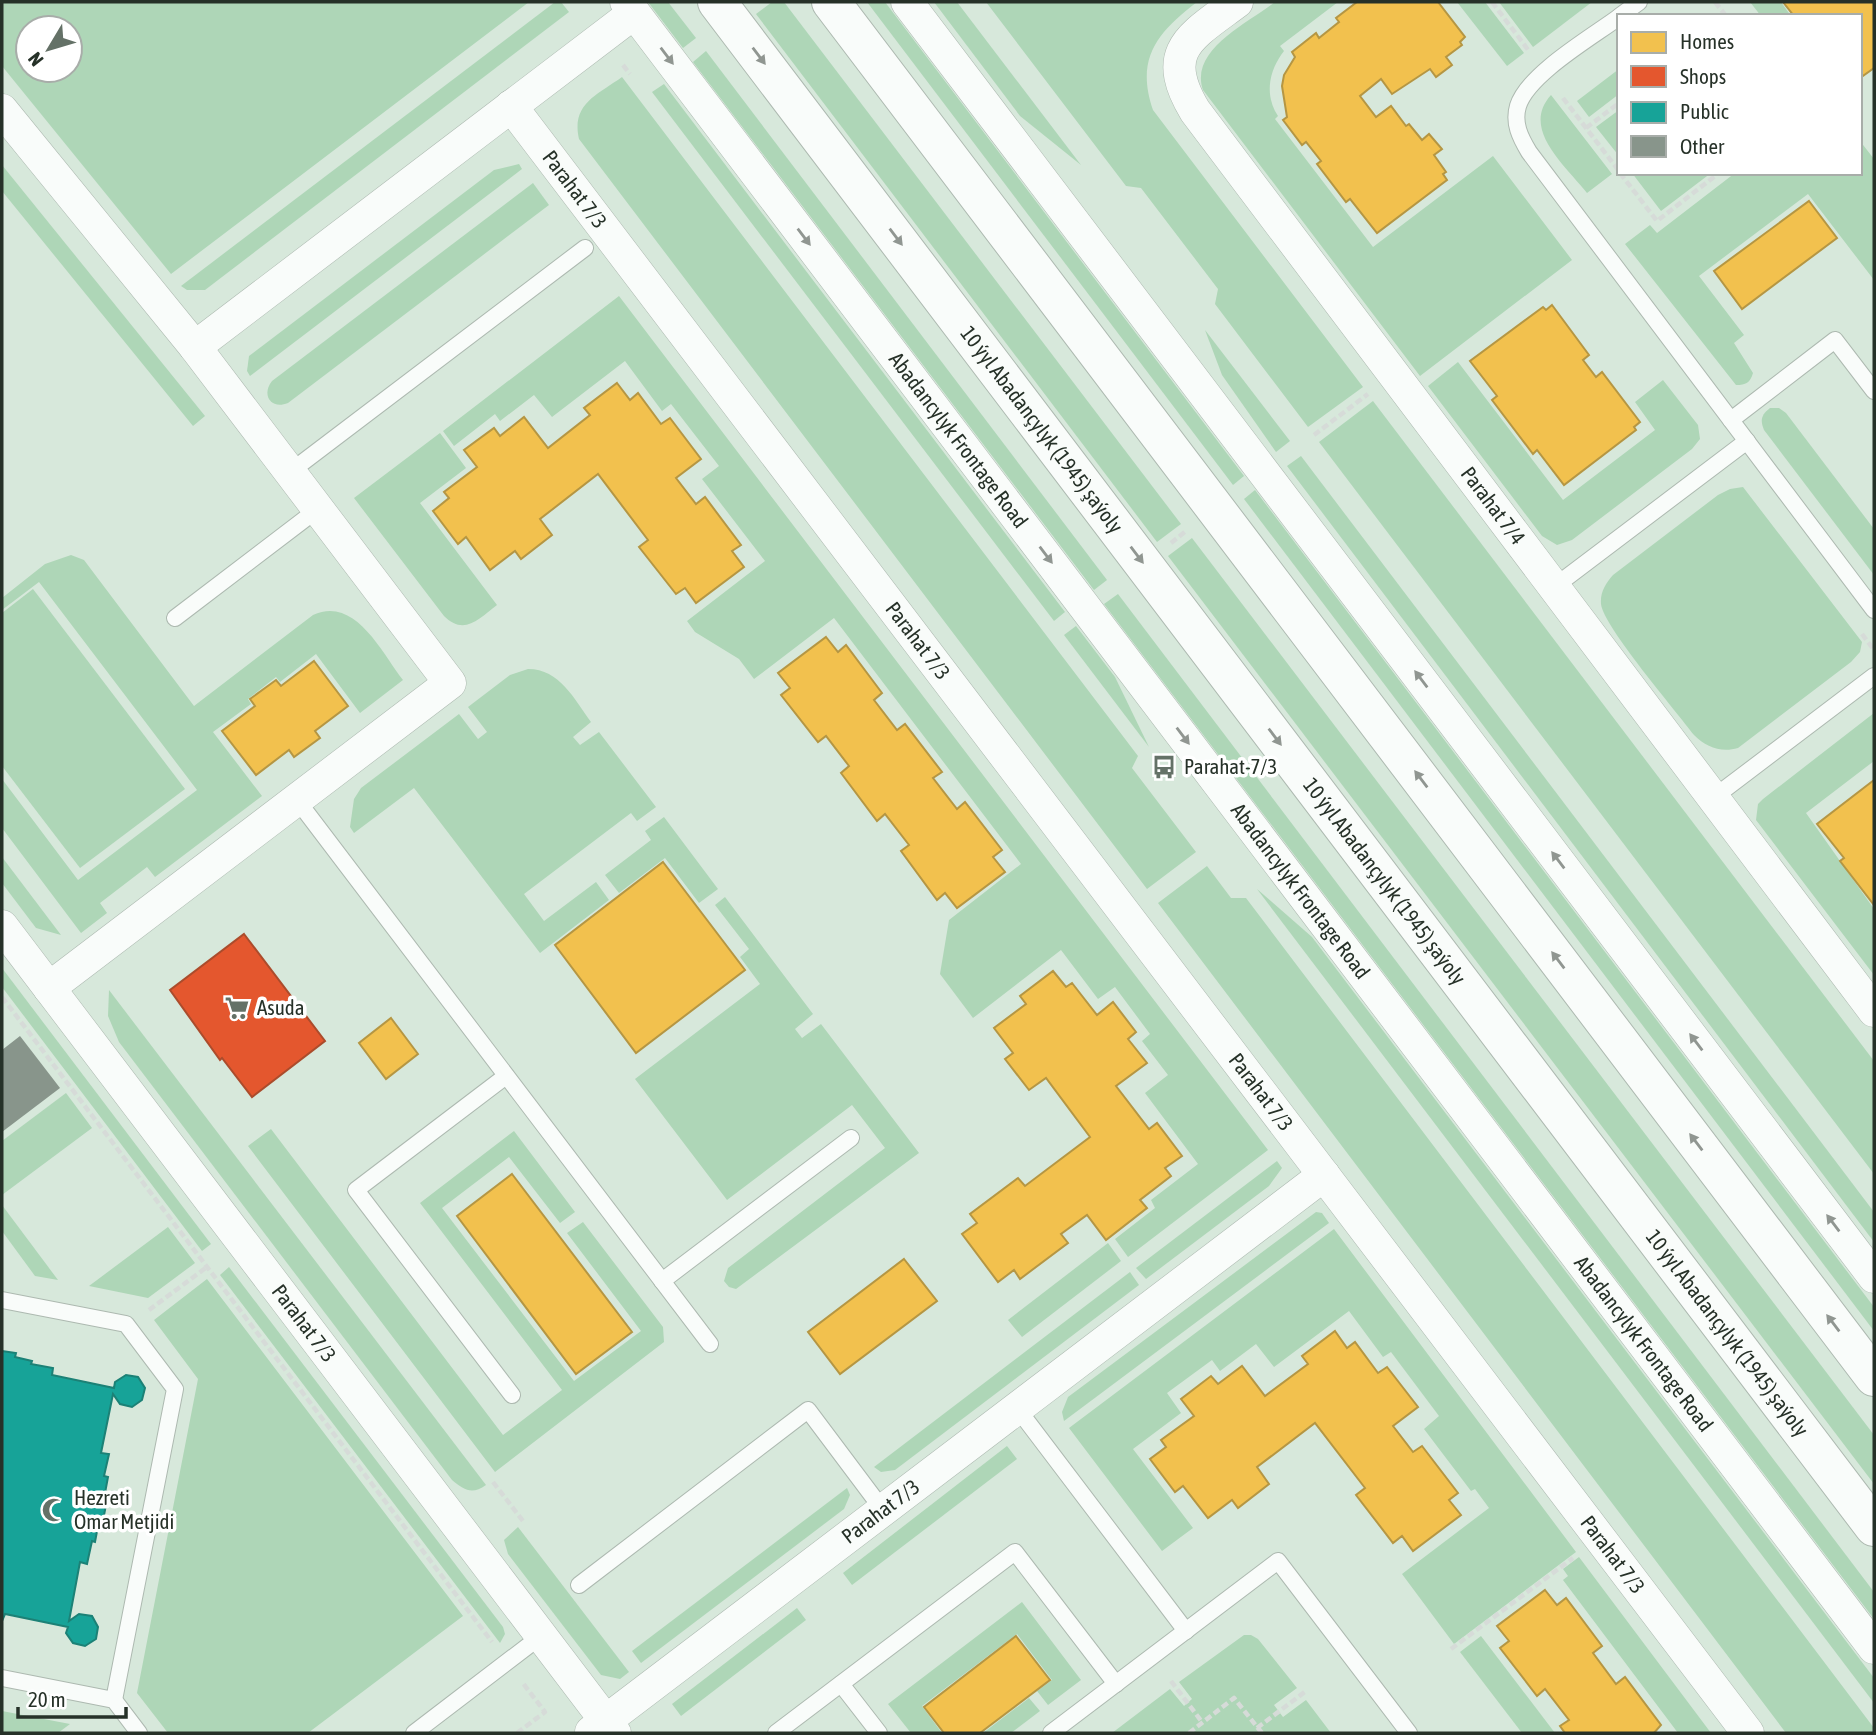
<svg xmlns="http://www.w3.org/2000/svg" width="1876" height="1735" font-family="'Asap Condensed',sans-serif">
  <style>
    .green { fill: #aed6b7; fill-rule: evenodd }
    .homes { fill: #f2c14e; stroke: #b59643; stroke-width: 2 }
    .shops { fill: #e4572e; stroke: #ab4c2c; stroke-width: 2 }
    .public { fill: #17a398; stroke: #1c8176; stroke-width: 2 }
    .building { fill: #88958b }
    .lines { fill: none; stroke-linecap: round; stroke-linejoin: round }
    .service-casing { stroke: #adb9b0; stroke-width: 18 }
    .minor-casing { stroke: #adb9b0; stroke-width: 33 }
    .primary-casing { stroke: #adb9b0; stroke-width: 40 }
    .path { stroke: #d6dbd8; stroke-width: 4.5; stroke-dasharray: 7 3.5; stroke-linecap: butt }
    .service { stroke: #f9fcfa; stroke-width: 16 }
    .minor { stroke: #f9fcfa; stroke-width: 32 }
    .primary { stroke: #f9fcfa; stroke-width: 38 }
    .oneway { fill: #909691 }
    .labels { text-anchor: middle; stroke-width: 7; stroke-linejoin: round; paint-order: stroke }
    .street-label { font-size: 21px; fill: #263128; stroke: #fff }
    .poi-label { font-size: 21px; fill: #263128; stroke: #fff; text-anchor: start }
  </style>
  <rect width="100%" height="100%" fill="#d7e8db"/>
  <g class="green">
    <path d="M2,2h527l-358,272 -169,-208zM28,28h42v42h-42z"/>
    <polygon points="555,2 561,2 569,12 205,290 187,290 181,286"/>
    <polygon points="648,2 668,2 696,38 683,48"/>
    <polygon points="772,2 784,2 1181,524 1157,542 756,14"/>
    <polygon points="867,2 885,2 1244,476 1233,485"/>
    <polygon points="934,2 957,2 1081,165 1020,116"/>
    <path d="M986,2h211c-39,30 -62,56 -44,108l210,277 -55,40 -93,-123 3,-15 -77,-101 -15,-2z"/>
    <path d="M1275,2h63l-58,44 4,5c-15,19 -20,44 -6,65l-3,3 98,128 120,-91 79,104 -152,116 -217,-286c-14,-40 45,-67 72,-88z"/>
    <polygon points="1457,2 1485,2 1524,53 1507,66"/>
    <polygon points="1499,2 1592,2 1533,47"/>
    <polygon points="1750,2 1781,2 1791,16 1761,16"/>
    <polygon points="706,51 1107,580 1094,590 693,62"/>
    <polygon points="1619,69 1619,94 1589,117 1577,101"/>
    <path d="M622,77l516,679 -6,12 64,84 -49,37 -568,-750c-8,-35 18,-44 43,-62z"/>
    <polygon points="664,84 1065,612 1054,621 652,92"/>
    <path d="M1551,95l61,79 -25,19c-21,-27 -67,-64 -36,-98z"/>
    <polygon points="1619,110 1619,156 1596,127"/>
    <path d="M1860,141l14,18v121l-66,-86 -109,82 45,59 -10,8 19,30c-3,10 -7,12 -17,12l-111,-141 25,-19 7,8 78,-60h125z"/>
    <polygon points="519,164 522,169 250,376 247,371 249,356 494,170"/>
    <polygon points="2,165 205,416 193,426 2,191"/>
    <polygon points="1632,173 1711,173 1661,211"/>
    <path d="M533,183l16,22 -261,198c-17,7 -27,-8 -16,-22z"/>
    <polygon points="619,296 1268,1150 1128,1257 1115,1239 1155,1208 1151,1200 1198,1164 1145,1093 1168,1075 1142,1041 1150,1034 1115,987 1098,999 1061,950 973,1018 940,974 949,920 1021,864 834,618 754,679 739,659 695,632 687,621 765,561 702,479 719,466 671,404 662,411 625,361 552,417 534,395 500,421 495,414 454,446 443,431"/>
    <polygon points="1205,330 1290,441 1276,452 1222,375"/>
    <polygon points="1458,362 1563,500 1655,430 1635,402 1663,380 1698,425 1700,439 1692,449 1572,540 1557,545 1542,536 1428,386"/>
    <polygon points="1373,401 1874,1061 1874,1174 1319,442"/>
    <path d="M1770,408h9l7,5 88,116v46l-110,-145c-4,-10 -3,-15 6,-22z"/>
    <path d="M440,433l26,35 -46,35 77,102c-18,14 -33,31 -53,11l-90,-118z"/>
    <polygon points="1301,456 1874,1212 1874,1242 1287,466"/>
    <path d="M1743,487l119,155 -2,10 -9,10 -113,86c-17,5 -32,-1 -44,-13 -17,-23 -91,-109 -93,-131 -1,-12 5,-21 12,-29l105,-80 12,-6z"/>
    <polygon points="1255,490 1874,1307 1874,1331 1244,499"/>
    <polygon points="1192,538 1874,1435 1874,1484 1168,556"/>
    <path d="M71,555l13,5 110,146 119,-91c42,-20 69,38 90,65l-43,33 -44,-59 -36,28 -4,-5 -28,22 3,5 -38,28 49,64 -107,81 -8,-10 -47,36 7,10 -26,20 -79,-105v-49l76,101 119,-90 -158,-208 -37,28v-12l43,-34z"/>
    <polygon points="33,589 185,789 80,868 2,766 2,613"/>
    <polygon points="1118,594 1874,1592 1874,1619 1104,604"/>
    <polygon points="1076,626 1115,677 1149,747 1064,635"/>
    <path d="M528,669c32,0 46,30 63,53l-18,15 7,8 19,-13 57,75 -19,14 -6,-8 -107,81 20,27 52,-39 13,18 -69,53 -126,-165 -60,45 -4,-6 4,-28 7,-11 98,-74 19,25 9,-7 -19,-25 42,-32z"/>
    <polygon points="1874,713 1874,761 1806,813 1874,909 1874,975 1756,820 1758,804 1763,799"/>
    <polygon points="664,817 718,889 699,903 665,858 619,893 605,875 651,840 645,831"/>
    <polygon points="2,857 61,935 36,928 2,883"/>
    <polygon points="1207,866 1231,898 1246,898 1874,1728 1874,1733 1786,1733 1158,903"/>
    <polygon points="1257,889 1312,937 1874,1678 1874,1703"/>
    <polygon points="725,897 813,1014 795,1029 802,1038 821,1024 919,1153 736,1289 729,1287 724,1281 728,1268 885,1148 852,1105 727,1200 635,1079 760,984 740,957 749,949 715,905"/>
    <polygon points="2,968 211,1244 202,1251 2,987"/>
    <path d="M109,990l377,495c-14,10 -22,5 -34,-5l-333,-438 -11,-26z"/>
    <polygon points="66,1093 92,1128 2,1195 2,1141"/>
    <polygon points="271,1129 503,1435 562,1390 420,1203 514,1131 575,1212 560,1223 509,1157 442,1208 574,1381 641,1331 567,1233 583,1222 663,1327 664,1342 495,1472 248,1146"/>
    <polygon points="1277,1161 1282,1168 1269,1186 1146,1279 1136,1268"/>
    <polygon points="2,1205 58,1280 35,1276 2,1231"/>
    <polygon points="1316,1212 1322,1213 1329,1223 1064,1421 1062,1412 1068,1397"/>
    <polygon points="168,1227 195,1263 148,1298 89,1286"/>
    <polygon points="1334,1229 1576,1552 1454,1644 1402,1574 1489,1508 1475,1489 1471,1491 1424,1429 1439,1416 1391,1352 1383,1357 1349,1311 1274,1367 1256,1344 1220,1371 1212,1360 1167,1393 1181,1413 1133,1449 1193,1528 1162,1551 1069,1428"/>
    <polygon points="1108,1243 1121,1261 1022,1337 1008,1320"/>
    <polygon points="229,1267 503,1627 505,1634 500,1643 220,1275"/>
    <polygon points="1130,1272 1139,1285 895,1470 881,1472 874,1467"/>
    <polygon points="207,1279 463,1616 308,1733 168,1733 137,1693 198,1379 154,1320"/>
    <polygon points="1007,1446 1017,1459 852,1585 843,1573"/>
    <polygon points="847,1488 850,1495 844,1509 641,1663 632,1651"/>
    <polygon points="518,1527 629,1672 620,1679 601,1675 508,1554 504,1540"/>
    <polygon points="1579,1557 1711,1733 1678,1733 1563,1580 1568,1576 1563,1569"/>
    <polygon points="1022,1602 1081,1680 1048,1705 1037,1691 1052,1680 1017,1634 922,1706 942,1733 911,1733 888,1704"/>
    <polygon points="797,1608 806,1620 681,1716 672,1704"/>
    <polygon points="1244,1635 1251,1635 1258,1639 1297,1688 1274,1705 1283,1717 1306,1700 1331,1733 1112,1733 1170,1689 1184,1706 1192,1699 1179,1682"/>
    <polygon points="1481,1636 1555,1733 1522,1733 1460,1652"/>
    <polygon points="1029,1698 1040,1711 1011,1733 983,1733"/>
    <polygon points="2,1711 70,1724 58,1733 2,1733"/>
  </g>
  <g class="homes">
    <polygon points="1357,2 1438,2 1465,37 1460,42 1462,45 1446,57 1452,65 1436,77 1430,69 1392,94 1381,79 1360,96 1376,117 1391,106 1406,126 1409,124 1422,140 1429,134 1442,149 1434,155 1446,172 1443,174 1447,180 1377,233 1350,199 1346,202 1317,164 1321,161 1306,142 1302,145 1283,120 1287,117 1282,86 1284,75 1295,57 1292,52 1316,33 1319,38 1339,22 1336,18"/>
    <polygon points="1783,2 1874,2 1874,68 1860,78 1860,16 1794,16"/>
    <polygon points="1809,201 1837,238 1742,309 1714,271"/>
    <polygon points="1552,305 1589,355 1583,360 1596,377 1602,372 1640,422 1634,427 1636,430 1564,485 1537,450 1533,454 1492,400 1497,396 1470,361 1543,307 1546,310"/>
    <polygon points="617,383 630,400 638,393 661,424 670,418 701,459 676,478 696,504 705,497 741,545 732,551 744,567 696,603 685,588 676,594 639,547 648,540 598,474 540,519 552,535 521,559 515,551 490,570 466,537 458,544 433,511 449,498 444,492 477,467 464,450 494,428 500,436 524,417 548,448 590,415 584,408"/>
    <polygon points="826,637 838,652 846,645 882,693 874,700 897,730 905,724 942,772 933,778 957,809 965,802 1002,850 993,857 1005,872 957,908 945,893 937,900 901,851 909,845 885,814 877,821 841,773 849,766 826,736 818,742 781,695 790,688 778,673"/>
    <polygon points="314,661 348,706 315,731 320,738 294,757 289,750 256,775 222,731 255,706 250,699 276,680 281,686"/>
    <polygon points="1874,780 1874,905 1840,861 1844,858 1817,824"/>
    <polygon points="663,862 745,970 636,1053 555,945"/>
    <polygon points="1053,971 1066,987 1072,983 1097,1015 1113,1002 1136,1032 1128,1039 1147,1063 1116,1086 1149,1129 1157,1123 1182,1156 1165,1168 1171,1176 1140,1200 1147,1208 1106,1240 1087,1215 1061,1234 1068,1243 1020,1279 1014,1270 998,1282 962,1234 977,1223 970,1214 1018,1178 1025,1186 1090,1137 1046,1078 1029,1090 1005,1059 1013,1053 994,1028 1026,1004 1020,996"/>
    <polygon points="391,1018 418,1054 386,1079 359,1043"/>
    <polygon points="512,1174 632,1332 576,1374 457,1216"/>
    <polygon points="904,1259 937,1301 840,1374 808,1332"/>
    <polygon points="1335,1331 1347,1348 1355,1342 1378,1373 1387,1367 1418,1407 1393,1426 1413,1452 1422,1446 1458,1493 1449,1500 1461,1515 1413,1551 1402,1536 1393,1543 1356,1495 1365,1488 1315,1423 1257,1467 1269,1484 1238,1508 1232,1500 1208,1518 1183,1486 1175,1492 1150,1459 1166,1447 1161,1440 1194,1416 1181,1399 1211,1376 1218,1384 1242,1366 1265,1396 1308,1364 1302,1356"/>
    <polygon points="1545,1590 1557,1605 1566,1598 1602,1646 1593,1653 1616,1684 1625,1677 1661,1725 1654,1733 1565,1733 1560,1726 1569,1720 1545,1689 1537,1696 1500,1648 1509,1641 1497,1626"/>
    <polygon points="1016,1636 1050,1680 980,1733 944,1733 924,1707"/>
  </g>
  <polygon class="shops" points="244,934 325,1041 252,1097 222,1058 220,1060 170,990"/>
  <polygon class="public" points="2,1351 16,1353 15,1357 32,1361 31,1364 53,1368 52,1375 114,1388 115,1382 126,1375 138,1377 145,1388 142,1400 132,1407 120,1404 113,1394 101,1453 109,1454 104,1476 108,1477 105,1493 108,1494 102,1526 98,1526 95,1542 92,1541 87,1564 80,1562 69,1621 79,1614 92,1616 98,1627 96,1639 85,1646 73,1643 66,1633 68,1627 5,1614 2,1621"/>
  <polygon class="building" points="20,1036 60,1088 2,1132 2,1050"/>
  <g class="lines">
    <g class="service-casing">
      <g id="service">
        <polyline points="1620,16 1639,2"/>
        <path d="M1619,17c-27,20 -91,57 -101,89 -5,17 2,31 11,46l345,458"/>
        <polyline points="1731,420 1835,340 1874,391"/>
        <polyline points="290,472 585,248"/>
        <polyline points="1554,587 1747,441"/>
        <polyline points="175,618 318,509"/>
        <polyline points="1713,798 1874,676"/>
        <polyline points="297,800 710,1344"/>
        <polyline points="506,1076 356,1190 512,1395"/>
        <polyline points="662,1281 851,1138"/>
        <polyline points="2,1300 126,1324 175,1389 114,1700"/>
        <polyline points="1017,1408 1186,1631"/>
        <polyline points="579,1585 808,1410 883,1510"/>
        <polyline points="2,1678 114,1700 139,1733"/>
        <polyline points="841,1684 879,1733"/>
        <polyline points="414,1733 541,1636"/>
        <polyline points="776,1733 1015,1552 1116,1684"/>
        <polyline points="1051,1733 1278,1561 1409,1733"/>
      </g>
    </g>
    <g class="minor-casing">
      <g id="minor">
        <path id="s1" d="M626,2l1248,1646"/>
        <polyline points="907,2 1874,1277"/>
        <path id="s2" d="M1237,2c-47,35 -78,49 -42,109l679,900"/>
        <path id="s3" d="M511,106l1237,1627"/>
        <polyline points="2,110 195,347 450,683 49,988"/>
        <polyline points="195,347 634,13"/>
        <path id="s4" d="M2,926l613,807"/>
        <path id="s5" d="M591,1732l733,-557"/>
      </g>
    </g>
    <g class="primary-casing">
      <g id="primary">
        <path id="s6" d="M717,2l1157,1525"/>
        <polyline points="831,2 1874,1377"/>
      </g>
    </g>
    <g class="path">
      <polyline points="1492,2 1529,51"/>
      <polyline points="1715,2 1726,16"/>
      <polyline points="623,65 630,74"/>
      <polyline points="1563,98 1619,171"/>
      <polyline points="1586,128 1619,103"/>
      <polyline points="1620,173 1657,221 1719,173"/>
      <polyline points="1314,435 1368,394"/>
      <polyline points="1171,543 1186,531"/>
      <polyline points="1862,634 1874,650"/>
      <polyline points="2,997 492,1642"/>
      <polyline points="149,1310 207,1267"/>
      <polyline points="493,1482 523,1521"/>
      <polyline points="1451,1649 1573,1558"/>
      <polyline points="1171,1681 1202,1722"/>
      <polyline points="1257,1728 1306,1691"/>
      <polyline points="517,1733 545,1712 522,1682"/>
      <polyline points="1189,1733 1234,1698 1262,1733"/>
    </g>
    <use href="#service" class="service"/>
    <use href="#minor" class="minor"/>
    <use href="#primary" class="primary"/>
  </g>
  <defs><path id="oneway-solid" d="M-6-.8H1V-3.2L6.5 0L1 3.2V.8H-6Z" transform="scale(1.75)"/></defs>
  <g class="oneway">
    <use href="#oneway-solid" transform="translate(667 56) rotate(53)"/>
    <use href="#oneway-solid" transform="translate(759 56) rotate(53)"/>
    <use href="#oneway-solid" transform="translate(804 237) rotate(53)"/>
    <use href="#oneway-solid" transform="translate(896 237) rotate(53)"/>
    <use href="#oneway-solid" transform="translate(1046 555) rotate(53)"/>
    <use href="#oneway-solid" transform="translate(1137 555) rotate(53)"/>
    <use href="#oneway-solid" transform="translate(1421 679) rotate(-127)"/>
    <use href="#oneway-solid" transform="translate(1183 736) rotate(53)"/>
    <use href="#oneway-solid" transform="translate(1275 737) rotate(53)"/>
    <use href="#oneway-solid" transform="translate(1421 779) rotate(-127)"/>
    <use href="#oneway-solid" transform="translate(1558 860) rotate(-127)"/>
    <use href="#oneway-solid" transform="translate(1558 960) rotate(-127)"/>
    <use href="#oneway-solid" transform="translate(1696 1042) rotate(-127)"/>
    <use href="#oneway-solid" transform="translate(1696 1142) rotate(-127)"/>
    <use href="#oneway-solid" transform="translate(1833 1223) rotate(-127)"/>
    <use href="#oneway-solid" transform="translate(1833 1323) rotate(-127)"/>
  </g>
  <defs>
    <g id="bus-bare" transform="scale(1.89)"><path d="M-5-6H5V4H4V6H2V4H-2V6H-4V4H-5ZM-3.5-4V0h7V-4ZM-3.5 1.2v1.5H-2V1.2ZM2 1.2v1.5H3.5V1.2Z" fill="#647167" stroke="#fff" stroke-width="2.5" paint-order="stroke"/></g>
    <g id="supermarket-bare" transform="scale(1.89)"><path d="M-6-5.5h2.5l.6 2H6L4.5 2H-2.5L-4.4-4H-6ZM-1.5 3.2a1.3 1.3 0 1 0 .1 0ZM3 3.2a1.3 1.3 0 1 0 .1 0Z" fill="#647167" stroke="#fff" stroke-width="2.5" paint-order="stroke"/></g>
    <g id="mosque-bare" transform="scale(1.89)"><path d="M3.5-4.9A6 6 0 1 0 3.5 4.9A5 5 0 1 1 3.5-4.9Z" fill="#647167" stroke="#fff" stroke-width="2.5" paint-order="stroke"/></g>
  </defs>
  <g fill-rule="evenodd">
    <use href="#bus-bare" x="1164" y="767"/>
    <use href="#supermarket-bare" x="237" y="1008"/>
    <use href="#mosque-bare" x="54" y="1510"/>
  </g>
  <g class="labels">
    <g class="street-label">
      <text dy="7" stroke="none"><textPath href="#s3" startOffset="105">Parahat 7/3</textPath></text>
      <text dy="7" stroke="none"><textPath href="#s6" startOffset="537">10 ýyl Abadançylyk (1945) şaýoly</textPath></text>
      <text dy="7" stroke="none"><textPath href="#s1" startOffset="550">Abadancylyk Frontage Road</textPath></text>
      <text dy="7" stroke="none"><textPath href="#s2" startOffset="632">Parahat 7/4</textPath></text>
      <text dy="7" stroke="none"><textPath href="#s3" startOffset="672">Parahat 7/3</textPath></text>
      <text dy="7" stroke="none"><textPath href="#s6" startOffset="1104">10 ýyl Abadançylyk (1945) şaýoly</textPath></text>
      <text dy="7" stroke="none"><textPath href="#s1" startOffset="1116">Abadancylyk Frontage Road</textPath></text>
      <text dy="7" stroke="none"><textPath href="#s3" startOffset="1239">Parahat 7/3</textPath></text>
      <text dy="7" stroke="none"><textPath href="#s4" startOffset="499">Parahat 7/3</textPath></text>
      <text dy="7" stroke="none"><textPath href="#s6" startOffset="1671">10 ýyl Abadançylyk (1945) şaýoly</textPath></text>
      <text dy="7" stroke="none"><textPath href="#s1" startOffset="1684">Abadancylyk Frontage Road</textPath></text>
      <text dy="7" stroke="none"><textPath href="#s5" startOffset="364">Parahat 7/3</textPath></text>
      <text dy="7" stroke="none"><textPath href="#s3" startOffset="1820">Parahat 7/3</textPath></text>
    </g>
    <g class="poi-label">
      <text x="1184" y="774">Parahat-7/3</text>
      <text x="257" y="1015">Asuda</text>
      <text x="74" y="1505">Hezreti<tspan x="74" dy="24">Omar Metjidi</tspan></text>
    </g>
  </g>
  <rect width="1876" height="1735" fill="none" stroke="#263128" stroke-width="7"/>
  <rect x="1617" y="14" width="245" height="161" fill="#ffffff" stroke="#a8ada9" stroke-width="2"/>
  <rect x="1631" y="32" width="35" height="21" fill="#f2c14e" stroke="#a8ada9" stroke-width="2"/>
  <text x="1680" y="49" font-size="21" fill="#263128">Homes</text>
  <rect x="1631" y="66" width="35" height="21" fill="#e4572e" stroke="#a8ada9" stroke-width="2"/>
  <text x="1680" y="84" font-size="21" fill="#263128">Shops</text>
  <rect x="1631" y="102" width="35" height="21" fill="#17a398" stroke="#a8ada9" stroke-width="2"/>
  <text x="1680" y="119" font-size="21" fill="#263128">Public</text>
  <rect x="1631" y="136" width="35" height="21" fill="#88958b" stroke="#a8ada9" stroke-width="2"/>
  <text x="1680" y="154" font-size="21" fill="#263128">Other</text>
  <g transform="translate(49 49) rotate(232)"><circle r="33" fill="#ffffff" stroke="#a8ada9" stroke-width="2"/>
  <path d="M0-5L12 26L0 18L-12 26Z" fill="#647167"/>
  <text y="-10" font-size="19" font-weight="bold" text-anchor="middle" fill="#263128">N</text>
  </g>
  <path d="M18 1707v10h108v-10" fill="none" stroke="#263128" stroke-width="3.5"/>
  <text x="28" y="1707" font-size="21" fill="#263128" stroke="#ffffff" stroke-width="5" paint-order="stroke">20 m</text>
</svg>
